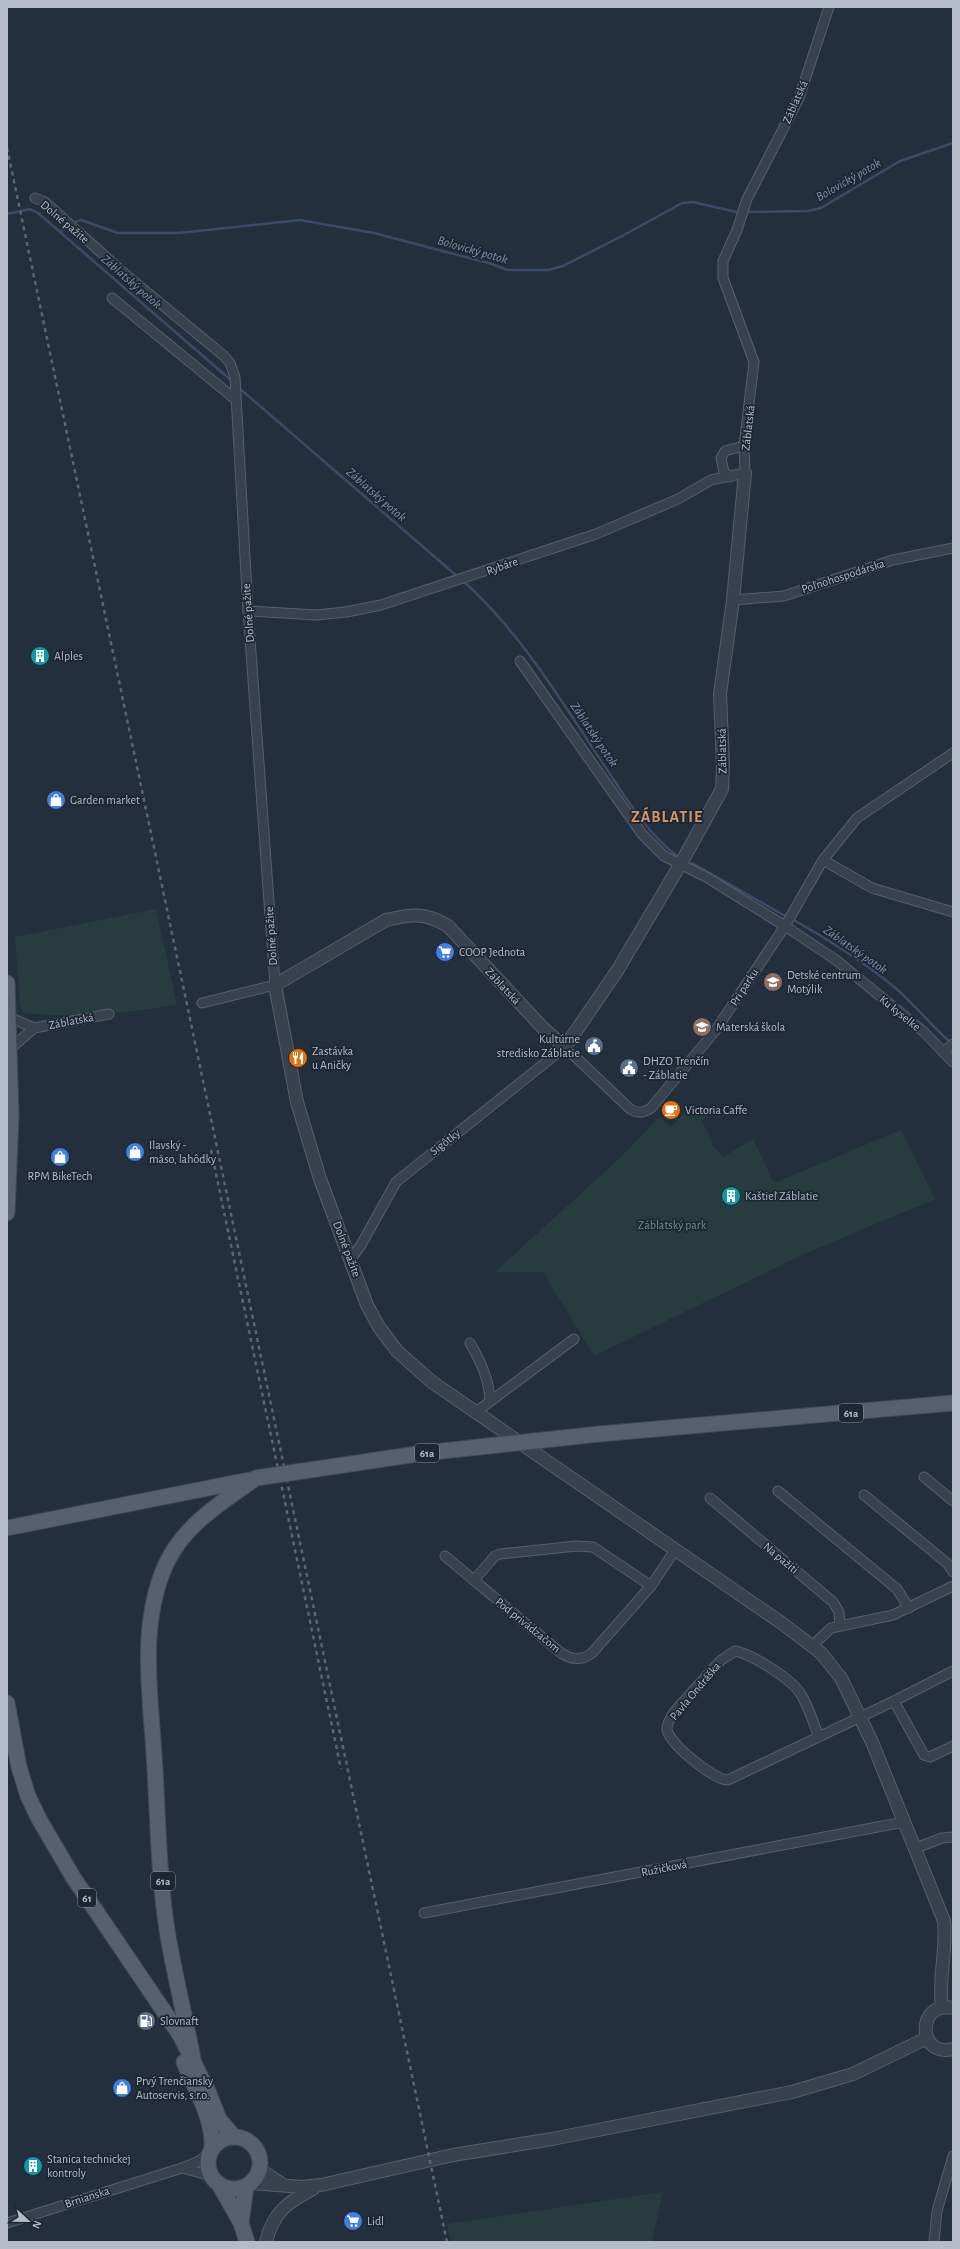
<svg xmlns="http://www.w3.org/2000/svg" width="960" height="2249" font-family="'Alegreya Sans',sans-serif">
  <style>
    .green { fill: #263c3f }
    .lines { fill: none; stroke-linecap: round; stroke-linejoin: round }
    .stream { stroke: #394c67; stroke-width: 2.5 }
    .minor-casing { stroke: #565f6c; stroke-width: 11 }
    .tertiary-casing { stroke: #565f6c; stroke-width: 14 }
    .primary-casing { stroke: #414a57; stroke-width: 17 }
    .minor { stroke: #38414e; stroke-width: 9 }
    .tertiary { stroke: #38414e; stroke-width: 12 }
    .primary { stroke: #56606e; stroke-width: 15 }
    .rail { stroke: #5a6575; stroke-width: 2.5; stroke-dasharray: 4 4; stroke-linecap: butt }
    .primary-bridge-casing { stroke: #414a57; stroke-width: 17; stroke-linecap: butt }
    .primary-bridge { stroke: #56606e; stroke-width: 15 }
    .labels { text-anchor: middle; stroke-width: 3.5; stroke-linejoin: round; paint-order: stroke }
    .shield { fill: #1d2633; stroke: #878f9c; stroke-width: 1 }
    .shield-label { font-size: 11px; font-weight: bold; fill: #b4bcc9 }
    .street-label { font-size: 12px; fill: #b4bcc9; stroke: #1d2633 }
    .poi-label { font-size: 12px; fill: #b4bcc9; stroke: #1d2633; text-anchor: start }
    .park-label { font-size: 12px; fill: #6b9a76; stroke: #1d2633 }
    .water-label { font-size: 13px; font-style: italic; fill: #7c92b1; stroke: #1d2633 }
    .district-label { font-size: 16px; font-weight: bold; letter-spacing: 1px; fill: #d59563; stroke: #1d2633 }
  </style>
  <rect width="100%" height="100%" fill="#242f3e"/>
  <g class="green">
    <path d="M156,909l21,96c-51,8 -103,13 -154,8l-3,-7 -5,-69z"/>
    <polygon points="690,1107 709,1115 702,1121 713,1142 711,1144 723,1157 753,1139 774,1183 901,1130 935,1199 802,1255 594,1356 543,1272 495,1272 623,1155 659,1117 671,1127"/>
    <polygon points="663,2192 652,2242 451,2242 447,2224"/>
  </g>
  <g class="lines">
    <g class="stream">
      <polyline points="746,212 808,211 821,208 900,161 953,143"/>
      <polyline points="7,214 30,209 38,213 233,382"/>
      <polyline points="72,223 81,220 118,233 179,233 300,220 374,233 492,264 507,270 548,270 563,266 624,235 682,203 693,202 741,213"/>
      <polyline points="60,232 68,226"/>
      <polyline points="238,387 458,577"/>
      <path d="M462,580c58,51 99,121 142,185 22,33 42,67 73,91"/>
      <polyline points="692,863 787,917"/>
      <path d="M792,919c37,21 74,44 107,72 18,17 34,36 52,52"/>
    </g>
    <g class="minor-casing">
      <g id="minor">
        <polyline points="35,198 45,202 125,274 224,356 230,363 235,377 248,611 275,985 202,1003"/>
        <polyline points="112,298 235,399"/>
        <polyline points="730,477 724,472 721,458 725,451 744,446"/>
        <polyline points="733,600 784,596 893,560 953,548"/>
        <polyline points="248,611 316,615 346,612 381,605 596,534 678,499 711,480 745,473 744,446 754,362 723,278 723,261 737,230 747,199 799,98 829,7"/>
        <polyline points="520,661 642,834 664,856 708,878 785,926 836,960 924,1032 953,1062"/>
        <polyline points="823,860 872,888 953,912"/>
        <polyline points="9,1017 34,1028"/>
        <polyline points="10,1049 34,1028 109,1014"/>
        <polyline points="943,1052 953,1044"/>
        <path d="M351,1259l10,-14 35,-63 169,-135 65,62c9,5 13,4 21,-1l64,-77 70,-105 38,-66 34,-42 96,-65"/>
        <path d="M470,1343c11,19 19,36 20,58"/>
        <polyline points="476,1412 574,1339"/>
        <polyline points="924,1477 953,1501"/>
        <polyline points="778,1491 897,1589 909,1608"/>
        <polyline points="864,1495 948,1564 953,1572"/>
        <polyline points="710,1498 833,1602 839,1612 840,1626"/>
        <path d="M445,1556l116,97c11,7 20,8 31,0l59,-67 24,-36"/>
        <polyline points="474,1580 495,1556 500,1554 576,1546 593,1547 651,1586"/>
        <polyline points="812,1646 831,1628 893,1615 953,1586"/>
        <polyline points="894,1701 924,1755 930,1757 953,1746"/>
        <path d="M819,1737c-6,-14 -10,-31 -19,-44 -9,-14 -48,-39 -65,-42l-15,10 -46,51c-3,5 -7,10 -7,17 1,14 47,51 61,51l166,-79 59,-30"/>
        <polyline points="916,1848 942,1838 953,1837"/>
        <polyline points="424,1913 904,1822"/>
        <polyline points="182,2168 212,2176"/>
        <polyline points="7,2223 182,2168 199,2161 210,2153"/>
        <polyline points="934,2242 937,2211 953,2156"/>
      </g>
    </g>
    <g class="tertiary-casing">
      <g id="tertiary">
        <path d="M745,473l-12,127 -13,94 3,71 -1,24 -42,76 -63,106 -52,76 -22,-19 -95,-102c-23,-14 -37,-12 -62,-6l-111,65 22,117 23,77 47,126 12,22 18,24 35,31 351,242 38,29 20,25 31,64 72,179c3,29 -6,58 -2,87"/>
        <path d="M953,2008c-36,-8 -37,50 0,41"/>
        <polyline points="259,2169 282,2184"/>
        <polyline points="251,2183 302,2187 321,2185 453,2155 552,2139 792,2092 853,2074 927,2038"/>
        <path d="M266,2242c7,-29 21,-40 47,-53"/>
      </g>
    </g>
    <g class="primary-casing">
      <g id="primary">
        <polyline points="7,983 11,1116 7,1213"/>
        <polyline points="599,1434 953,1403"/>
        <polyline points="7,1528 249,1480"/>
        <polyline points="7,1703 19,1767 28,1796 39,1819 73,1877 180,2035 208,2091 219,2119 234,2137"/>
        <path d="M193,2059c-8,-43 -19,-86 -26,-129 -9,-58 -9,-118 -13,-176 -4,-63 -15,-130 12,-190 19,-40 55,-61 90,-86"/>
        <path d="M184,2062c11,27 30,57 28,87"/>
        <circle cx="234" cy="2163" r="26"/>
        <polyline points="219,2184 241,2223 247,2242"/>
        <polyline points="241,2223 246,2186"/>
      </g>
    </g>
    <use href="#minor" class="minor"/>
    <use href="#tertiary" class="tertiary"/>
    <use href="#primary" class="primary"/>
    <g class="rail">
      <polyline points="7,148 447,2242"/>
      <polyline points="211,1150 341,1769"/>
    </g>
    <g class="primary-bridge-casing">
      <polyline id="primary-bridge" points="256,1478 424,1453 599,1434"/>
    </g>
    <use href="#primary-bridge" class="primary-bridge"/>
  </g>
  <defs>
    <g id="building-disc" transform="scale(1)"><circle r="9.5" fill="#0f9aa8" stroke="#1d2633"/><path d="M-4-6H4V6H1V3H-1V6H-4ZM-2.5-4.3h1.7v1.8h-1.7ZM.8-4.3h1.7v1.8H.8ZM-2.5-1h1.7V.8h-1.7ZM.8-1h1.7V.8H.8Z" fill="#fff"/></g>
    <g id="shop-disc" transform="scale(1)"><circle r="9.5" fill="#3f7fe0" stroke="#1d2633"/><path d="M-5-2.5h2.3a2.7 3.5 0 0 1 5.4 0H5L5.5 6h-11ZM-1.5-2.5h3a1.5 2.3 0 0 0-3 0Z" fill="#fff"/></g>
    <g id="supermarket-disc" transform="scale(1)"><circle r="9.5" fill="#3f7fe0" stroke="#1d2633"/><path d="M-6-5.5h2.5l.6 2H6L4.5 2H-2.5L-4.4-4H-6ZM-1.5 3.2a1.3 1.3 0 1 0 .1 0ZM3 3.2a1.3 1.3 0 1 0 .1 0Z" fill="#fff"/></g>
    <g id="school-disc" transform="scale(1)"><circle r="9.5" fill="#8d6e63" stroke="#1d2633"/><path d="M0-5L7-2L0 1L-7-2ZM-4 1L0 2.5L4 1V4Q0 6-4 4Z" fill="#fff"/></g>
    <g id="civic-disc" transform="scale(1)"><circle r="9.5" fill="#5c6f8a" stroke="#1d2633"/><path d="M-.6-6.5H3V-4.5H.6V-3L4-1V1h2V6H-6V1h2V-1L-.6-3ZM-1.2 2.5V6h2.4V2.5Z" fill="#fff"/></g>
    <g id="restaurant-disc" transform="scale(1)"><circle r="9.5" fill="#e8710a" stroke="#1d2633"/><path d="M-5-6h1v4h1v-4h1v4h1v-4h1v5L-1.5 .5V6h-2V.5L-5-1ZM5-6V6H3V1.5H1.5Q1.5-4 5-6Z" fill="#fff"/></g>
    <g id="cafe-disc" transform="scale(1)"><circle r="9.5" fill="#e8710a" stroke="#1d2633"/><path d="M-5.5-4.5H6V0H3Q3 3.5 0 3.5H-2.5Q-5.5 3.5-5.5 0ZM3-3.2v2h1.7v-2ZM-6 4.5H4V6H-6Z" fill="#fff"/></g>
    <g id="fuel-disc" transform="scale(1)"><circle r="9.5" fill="#5c6f8a" stroke="#1d2633"/><path d="M-5.5-6h7V0h2V4h1.3V-2.5L3-4.5l.8-.8L6-3V5H2.5V1h-1V6h-7ZM-4.2-4.7v3.2H.2V-4.7Z" fill="#fff"/></g>
  </defs>
  <g fill-rule="evenodd">
    <use href="#building-disc" x="40" y="656"/>
    <use href="#shop-disc" x="56" y="800"/>
    <use href="#supermarket-disc" x="445" y="952"/>
    <use href="#school-disc" x="773" y="982"/>
    <use href="#school-disc" x="702" y="1027"/>
    <use href="#civic-disc" x="594" y="1046"/>
    <use href="#restaurant-disc" x="298" y="1058"/>
    <use href="#civic-disc" x="629" y="1068"/>
    <use href="#cafe-disc" x="671" y="1110"/>
    <use href="#shop-disc" x="135" y="1152"/>
    <use href="#shop-disc" x="60" y="1157"/>
    <use href="#building-disc" x="731" y="1196"/>
    <use href="#fuel-disc" x="146" y="2021"/>
    <use href="#shop-disc" x="122" y="2088"/>
    <use href="#building-disc" x="33" y="2166"/>
    <use href="#supermarket-disc" x="353" y="2221"/>
  </g>
  <g class="labels">
    <g class="shield">
      <rect x="839" y="1404" width="24" height="18" rx="3"/>
      <rect x="415" y="1444" width="24" height="18" rx="3"/>
      <rect x="151" y="1872" width="24" height="18" rx="3"/>
      <rect x="78" y="1889" width="18" height="18" rx="3"/>
    </g>
    <g class="shield-label">
      <text x="851" y="1417">61a</text>
      <text x="427" y="1457">61a</text>
      <text x="163" y="1885">61a</text>
      <text x="87" y="1902">61</text>
    </g>
    <g class="street-label">
      <text transform="translate(795 102) rotate(-66)" y="4">Záblatská</text>
      <text transform="translate(65 222) rotate(40)" y="4">Dolné pažite</text>
      <text transform="translate(748 428) rotate(-83)" y="4">Záblatská</text>
      <text transform="translate(502 566) rotate(-19)" y="4">Rybáre</text>
      <text transform="translate(843 576) rotate(-18)" y="4">Poľnohospodárska</text>
      <text transform="translate(248 613) rotate(-94)" y="4">Dolné pažite</text>
      <text transform="translate(722 751) rotate(-91)" y="4">Záblatská</text>
      <text transform="translate(271 936) rotate(-94)" y="4">Dolné pažite</text>
      <text transform="translate(503 986) rotate(47)" y="4">Záblatská</text>
      <text transform="translate(744 987) rotate(-57)" y="4">Pri parku</text>
      <text transform="translate(900 1013) rotate(39)" y="4">Ku kyselke</text>
      <text transform="translate(71 1021) rotate(-11)" y="4">Záblatská</text>
      <text transform="translate(445 1142) rotate(-38)" y="4">Sigôtky</text>
      <text transform="translate(347 1249) rotate(69)" y="4">Dolné pažite</text>
      <text transform="translate(781 1558) rotate(40)" y="4">Na pažiti</text>
      <text transform="translate(528 1625) rotate(39)" y="4">Pod privádzačom</text>
      <text transform="translate(695 1691) rotate(-50)" y="4">Pavla Ondráška</text>
      <text transform="translate(664 1868) rotate(-11)" y="4">Ružičková</text>
      <text transform="translate(87 2197) rotate(-18)" y="4">Brnianska</text>
    </g>
    <g class="poi-label">
      <text x="54" y="660">Alples</text>
      <text x="70" y="804">Garden market</text>
      <text x="459" y="956">COOP Jednota</text>
      <text x="787" y="979">Detské centrum<tspan x="787" dy="14">Motýlik</tspan></text>
      <text x="716" y="1031">Materská škola</text>
      <text x="580" y="1043" text-anchor="end">Kultúrne<tspan x="580" dy="14">stredisko Záblatie</tspan></text>
      <text x="312" y="1055">Zastávka<tspan x="312" dy="14">u Aničky</tspan></text>
      <text x="643" y="1065">DHZO Trenčín<tspan x="643" dy="14">- Záblatie</tspan></text>
      <text x="685" y="1114">Victoria Caffe</text>
      <text x="149" y="1149">Ilavský -<tspan x="149" dy="14">mäso, lahôdky</tspan></text>
      <text x="60" y="1180" text-anchor="middle">RPM BikeTech</text>
      <text x="745" y="1200">Kaštieľ Záblatie</text>
      <text x="160" y="2025">Slovnaft</text>
      <text x="136" y="2085">Prvý Trenčiansky<tspan x="136" dy="14">Autoservis, s.r.o.</tspan></text>
      <text x="47" y="2163">Stanica technickej<tspan x="47" dy="14">kontroly</tspan></text>
      <text x="367" y="2225">Lidl</text>
    </g>
    <g class="park-label">
      <text x="672" y="1229">Záblatský park</text>
    </g>
    <g class="water-label">
      <text transform="translate(848 179) rotate(-30)" y="5">Bolovický potok</text>
      <text transform="translate(473 249) rotate(16)" y="5">Bolovický potok</text>
      <text transform="translate(132 281) rotate(41)" y="5">Záblatský potok</text>
      <text transform="translate(377 494) rotate(41)" y="5">Záblatský potok</text>
      <text transform="translate(595 734) rotate(56)" y="5">Záblatský potok</text>
      <text transform="translate(856 949) rotate(35)" y="5">Záblatský potok</text>
    </g>
    <g class="district-label">
      <text x="667" y="822">ZÁBLATIE</text>
    </g>
  </g>
  <rect width="960" height="2249" fill="none" stroke="#b4bcc9" stroke-width="16"/>
  <g transform="translate(28 2221) rotate(112)" stroke="#1d2633" stroke-width="3" paint-order="stroke">
  <path d="M0-3L7 15L0 10L-7 15Z" fill="#b4bcc9"/>
  <text y="-6" font-size="11" font-weight="bold" text-anchor="middle" fill="#b4bcc9">N</text>
  </g>
</svg>
